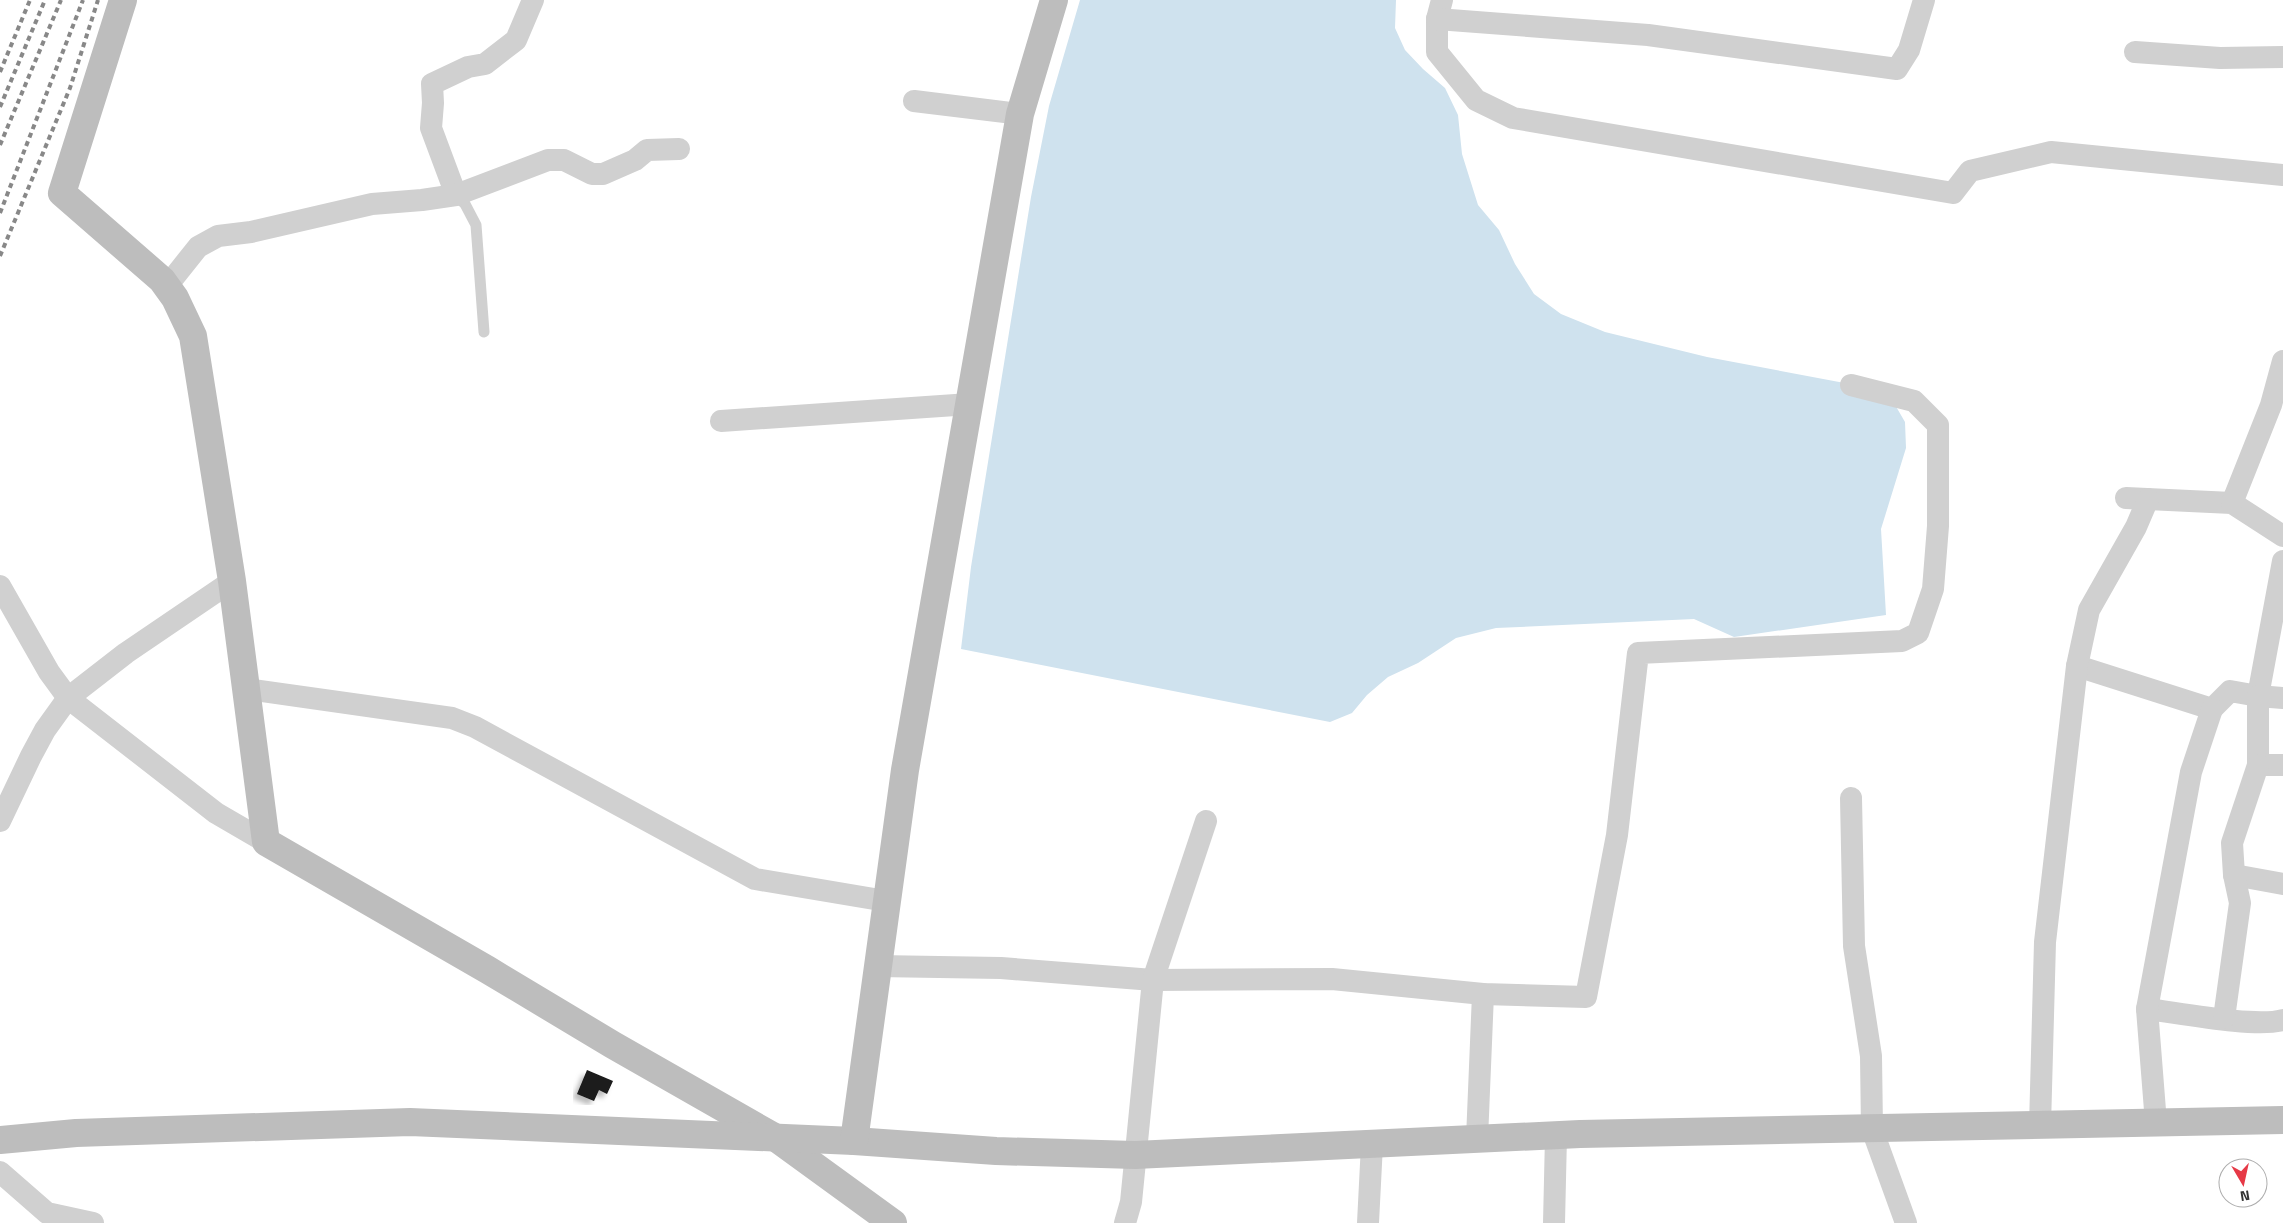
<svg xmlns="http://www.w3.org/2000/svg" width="2283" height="1223" font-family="'Titillium Web',sans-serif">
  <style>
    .water { fill: #cfe2ee }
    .building { fill: #1a1a1a; filter: url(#shadow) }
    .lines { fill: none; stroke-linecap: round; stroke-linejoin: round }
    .lane { stroke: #d0d0d0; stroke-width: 11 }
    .street { stroke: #d0d0d0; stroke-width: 22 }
    .secondary { stroke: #bdbdbd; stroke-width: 28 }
    .rail { stroke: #888; stroke-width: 4; stroke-dasharray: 5 4; stroke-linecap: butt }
  </style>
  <defs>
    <filter id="shadow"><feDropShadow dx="-4.5" dy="4.5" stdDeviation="2.5" flood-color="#0004"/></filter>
  </defs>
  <rect width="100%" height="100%" fill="#fff"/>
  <polygon class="water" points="1080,0 1396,0 1395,28 1405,50 1423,69 1445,88 1458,115 1462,154 1478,205 1499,230 1515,264 1534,294 1561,314 1605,332 1707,357 1887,391 1905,422 1906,448 1881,529 1886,615 1734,637 1694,619 1496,628 1456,638 1418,663 1388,677 1367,695 1352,713 1330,722 961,649 971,567 1031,197 1049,106"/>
  <polygon class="building" points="587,1070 613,1081 607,1094 599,1090 594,1101 577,1094"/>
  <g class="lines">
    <polyline class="lane" points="456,195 465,204 476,225 484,332"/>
    <g class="street">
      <polyline points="1442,0 1437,19 1437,52 1476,100 1513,118 1953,193 1970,171 2051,152 2283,175"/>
      <polyline points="1437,19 1648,35 1897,69 1909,50 1924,0"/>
      <polyline points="2135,52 2220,58 2283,57"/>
      <polyline points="914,101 1020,114"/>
      <polyline points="456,195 431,128 433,103 432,84 468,67 485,64 516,40 533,0"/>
      <polyline points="167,286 198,247 218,236 251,232 372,204 422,200 456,195 548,160 564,160 592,174 603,174 635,160 647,150 679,149"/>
      <polyline points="721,421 970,404"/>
      <polyline points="2126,498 2232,503 2283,536"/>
      <polyline points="2232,503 2271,405 2283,361"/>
      <polyline points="0,586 49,672 68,698 216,813 266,842"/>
      <polyline points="2077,666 2212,709 2230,691 2258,696 2283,561"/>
      <polyline points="247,689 452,718 475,727 755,879 886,901"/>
      <polyline points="2283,698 2258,696 2258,765 2283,765"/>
      <polyline points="1851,798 1854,946 1871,1056 1872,1129 1906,1223"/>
      <polyline points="0,821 31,756 45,730 68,698 126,653 232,581"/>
      <polyline points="2234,875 2283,884"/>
      <polyline points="877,966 1001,968 1153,980 1332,979 1483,994 1586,997 1617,835 1638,653 1902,641 1918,633 1933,589 1938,526 1938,425 1914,401 1851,385"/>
      <path d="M2147,1009c32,4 109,19 136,11"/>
      <polyline points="2224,1018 2240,903 2234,875 2232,843 2258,765"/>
      <polyline points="2156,1123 2147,1009 2191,772 2212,709"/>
      <polyline points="2040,1126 2045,942 2077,666 2089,610 2136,527 2148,499"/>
      <polyline points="1477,1139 1483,994"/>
      <polyline points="0,1172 47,1213 93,1223"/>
      <polyline points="1125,1223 1131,1202 1153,980 1206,821"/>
      <polyline points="1368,1223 1372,1144"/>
      <polyline points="1554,1223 1556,1136"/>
    </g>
    <g class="secondary">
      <polyline points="123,0 62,193 162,280 175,298 193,336 232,581 266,842 488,970 613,1045 776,1138 893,1223"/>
      <polyline points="0,1140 76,1133 410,1122 854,1141 996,1151 1135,1155 1580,1134 2283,1120"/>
      <polyline points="854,1141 905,770 1020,114 1054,0"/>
    </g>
    <g class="rail">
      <polyline points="0,72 30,0"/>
      <polyline points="0,107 45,0"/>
      <polyline points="0,145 61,0"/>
      <polyline points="0,213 83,0"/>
      <polyline points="0,256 70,88 98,0"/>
    </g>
  </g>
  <g transform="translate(2243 1183) rotate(171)"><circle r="24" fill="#ffffff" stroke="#adadad"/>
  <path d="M0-4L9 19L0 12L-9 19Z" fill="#e63946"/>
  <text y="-8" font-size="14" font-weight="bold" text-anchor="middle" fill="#333333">N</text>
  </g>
</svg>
